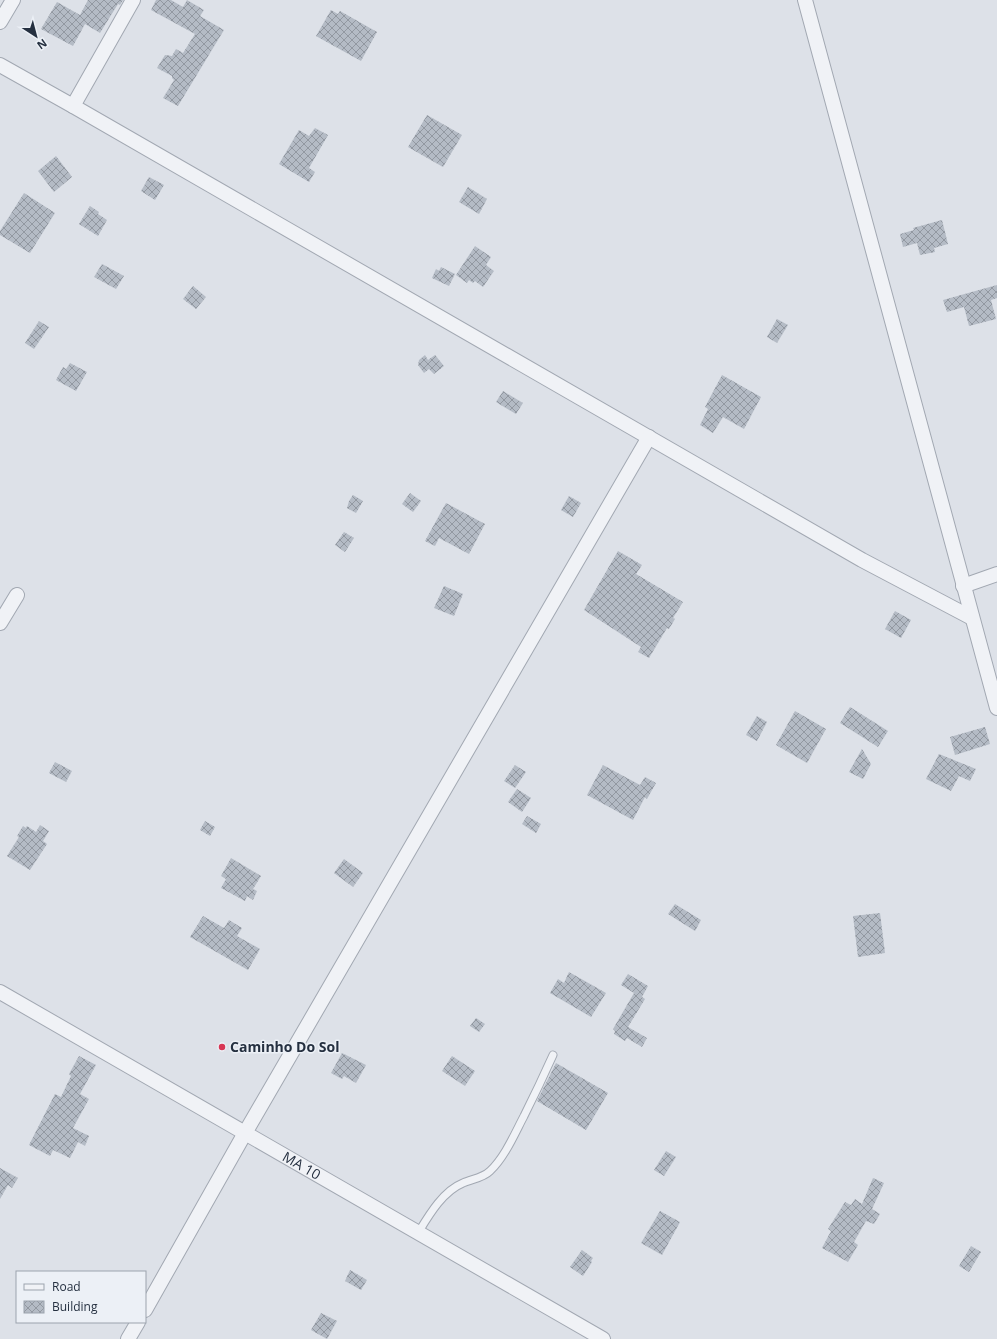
<svg xmlns="http://www.w3.org/2000/svg" width="997" height="1339" font-family="'Open Sans',sans-serif">
  <style>
    .building { fill: url(#building-cross-hatch) }
    .lines { fill: none; stroke-linecap: round; stroke-linejoin: round }
    .lane-casing { stroke: #a2a8b2; stroke-width: 9 }
    .street-casing { stroke: #a2a8b2; stroke-width: 16 }
    .lane { stroke: #f0f2f6; stroke-width: 7 }
    .street { stroke: #f0f2f6; stroke-width: 14 }
    .poi-dot { fill: #d83654; stroke: #ecf0f6; stroke-width: 1.5 }
    .labels { text-anchor: middle; stroke-width: 3; stroke-linejoin: round; paint-order: stroke }
    .poi-label { font-size: 14px; font-weight: bold; fill: #253040; stroke: #ecf0f6; text-anchor: start }
    .street-label { font-size: 14px; fill: #253040; stroke: #ecf0f6 }
  </style>
  <defs>
    <pattern id="building-cross-hatch" width="8" height="8" patternUnits="userSpaceOnUse"><rect width="8" height="8" fill="#b4bbc5"/><path d="M0 0l8 8M0 8l8-8" fill="none" stroke="#9298a1"/></pattern>
  </defs>
  <rect width="100%" height="100%" fill="#dde1e8"/>
  <g class="building">
    <polygon points="88,0 123,0 120,5 118,4 100,33 85,24 73,46 41,29 57,2 80,15"/>
    <polygon points="156,0 171,0 183,7 187,0 204,10 200,16 224,30 178,106 163,98 174,80 172,78 172,76 157,68 165,55 172,56 176,49 183,53 195,34 151,10"/>
    <polygon points="331,10 338,14 340,11 377,32 361,61 316,36"/>
    <polygon points="427,115 462,135 443,167 408,147"/>
    <polygon points="315,128 328,135 309,168 315,172 309,182 279,164 299,130 309,136"/>
    <polygon points="56,156 72,177 54,192 38,171"/>
    <polygon points="149,177 164,185 155,200 141,191"/>
    <polygon points="468,187 487,199 479,214 459,202"/>
    <polygon points="24,193 55,213 30,253 0,235 0,231"/>
    <polygon points="90,206 99,212 98,214 107,220 98,236 79,224"/>
    <polygon points="942,220 948,244 934,248 935,252 920,255 917,243 903,247 900,234 914,230 913,228"/>
    <polygon points="475,246 491,257 486,265 494,271 483,287 475,281 473,283 469,280 467,283 456,275"/>
    <polygon points="102,264 124,276 116,289 94,277"/>
    <polygon points="441,267 455,274 449,286 432,278 436,269 439,271"/>
    <polygon points="997,285 997,298 991,300 996,319 969,326 964,307 947,312 943,300"/>
    <polygon points="193,286 206,297 196,309 183,299"/>
    <polygon points="777,319 788,325 777,343 767,337"/>
    <polygon points="39,321 49,327 34,349 25,343"/>
    <polygon points="425,355 428,360 435,355 444,366 434,374 429,369 424,373 418,365 419,360"/>
    <polygon points="70,363 87,372 76,391 56,380 63,367 66,369"/>
    <polygon points="722,375 761,397 744,429 723,417 713,433 700,425 708,409 705,407"/>
    <polygon points="503,391 523,403 516,414 496,402"/>
    <polygon points="410,493 421,501 413,512 402,504"/>
    <polygon points="353,495 363,501 356,513 347,508 349,501"/>
    <polygon points="569,496 581,503 573,517 561,510"/>
    <polygon points="446,503 485,524 469,554 439,538 435,546 425,541"/>
    <polygon points="344,532 354,538 345,552 335,545"/>
    <polygon points="618,551 642,565 636,574 683,602 673,618 675,619 669,629 667,628 649,658 638,652 641,647 584,610"/>
    <polygon points="444,586 463,594 454,616 434,608"/>
    <polygon points="895,611 911,620 901,638 885,629"/>
    <polygon points="850,707 888,731 878,747 840,723"/>
    <polygon points="795,711 826,729 807,763 776,745"/>
    <polygon points="757,716 767,722 757,741 746,735"/>
    <polygon points="985,727 990,744 955,755 950,737"/>
    <polygon points="862,749 871,764 863,779 849,772"/>
    <polygon points="939,754 976,769 970,781 959,776 951,791 926,779"/>
    <polygon points="55,762 72,771 66,782 49,773"/>
    <polygon points="515,765 526,772 515,788 504,781"/>
    <polygon points="603,765 640,785 645,777 656,783 647,799 645,797 633,820 587,795"/>
    <polygon points="517,789 531,798 522,812 508,802"/>
    <polygon points="527,816 541,824 536,833 522,824"/>
    <polygon points="205,821 215,827 210,836 200,830"/>
    <polygon points="40,825 49,831 43,841 47,844 30,870 7,856 19,837 17,836 23,826 26,828 27,826 36,832"/>
    <polygon points="231,858 261,876 253,889 257,891 253,900 247,896 245,901 221,888 226,879 221,876"/>
    <polygon points="344,859 363,873 353,887 334,873"/>
    <polygon points="675,904 701,920 695,931 668,914"/>
    <polygon points="880,913 885,953 858,957 853,916"/>
    <polygon points="203,916 224,928 229,920 242,928 237,936 260,949 248,970 190,937"/>
    <polygon points="569,972 606,993 591,1017 550,993 558,979 564,983"/>
    <polygon points="628,974 648,986 642,997 645,999 628,1027 647,1038 642,1047 627,1038 625,1041 614,1034 615,1031 613,1029 634,993 621,985"/>
    <polygon points="476,1018 485,1024 479,1032 470,1026"/>
    <polygon points="342,1053 366,1065 356,1083 344,1076 342,1079 331,1073"/>
    <polygon points="79,1056 96,1065 80,1094 89,1099 73,1128 89,1136 85,1146 78,1142 70,1158 53,1150 50,1156 29,1145 55,1094 61,1097 71,1076 69,1074"/>
    <polygon points="452,1056 475,1071 465,1086 442,1071"/>
    <polygon points="556,1063 608,1093 586,1130 537,1101"/>
    <polygon points="666,1151 676,1157 664,1176 654,1170"/>
    <polygon points="0,1168 18,1178 12,1188 8,1185 0,1199"/>
    <polygon points="873,1178 884,1183 872,1209 880,1214 874,1224 866,1221 854,1242 858,1245 848,1262 822,1248 831,1231 828,1229 845,1202 851,1205 855,1199 862,1204"/>
    <polygon points="660,1211 680,1222 662,1255 641,1243"/>
    <polygon points="971,1246 981,1252 969,1272 959,1266"/>
    <polygon points="582,1250 593,1258 591,1261 592,1262 583,1276 570,1267"/>
    <polygon points="350,1270 367,1280 361,1290 345,1281"/>
    <polygon points="321,1313 337,1321 327,1339 311,1330"/>
  </g>
  <g class="lines">
    <g class="lane-casing">
      <path id="lane" d="M418,1233c11,-18 25,-42 45,-50 9,-4 20,-5 27,-12 15,-14 25,-38 34,-55 10,-20 20,-41 29,-61"/>
    </g>
    <g class="street-casing">
      <g id="street">
        <polyline points="805,0 997,708"/>
        <polyline points="0,22 13,0"/>
        <polyline points="0,65 73,106 862,560 972,618"/>
        <polyline points="73,106 133,0"/>
        <polyline points="963,586 997,574"/>
        <polyline points="0,623 17,595"/>
        <path id="s1" d="M0,992l603,347"/>
        <polyline points="145,1310 245,1133 649,437"/>
        <polyline points="128,1339 138,1322"/>
      </g>
    </g>
    <use href="#lane" class="lane"/>
    <use href="#street" class="street"/>
  </g>
  <circle class="poi-dot" cx="222" cy="1047" r="4"/>
  <g class="labels">
    <g class="poi-label">
      <text x="230" y="1052">Caminho Do Sol</text>
    </g>
    <g class="street-label">
      <text dy="5" stroke="none"><textPath href="#s1" startOffset="348">MA 10</textPath></text>
    </g>
  </g>
  <rect x="16" y="1271" width="130" height="52" fill="#ecf0f6" stroke="#9ca3ad"/>
  <rect x="24" y="1284" width="20" height="6" fill="#f0f2f6" stroke="#9ca3ad"/>
  <text x="52" y="1291" font-size="12" fill="#253040">Road</text>
  <rect x="24" y="1301" width="20" height="12" fill="url(#building-cross-hatch)" stroke="#9ca3ad"/>
  <text x="52" y="1311" font-size="12" fill="#253040">Building</text>
  <g transform="translate(36 36) rotate(144)" stroke="#ecf0f6" stroke-width="3" paint-order="stroke">
  <path d="M0-3L7 15L0 10L-7 15Z" fill="#253040"/>
  <text y="-6" font-size="11" font-weight="bold" text-anchor="middle" fill="#253040">N</text>
  </g>
</svg>
